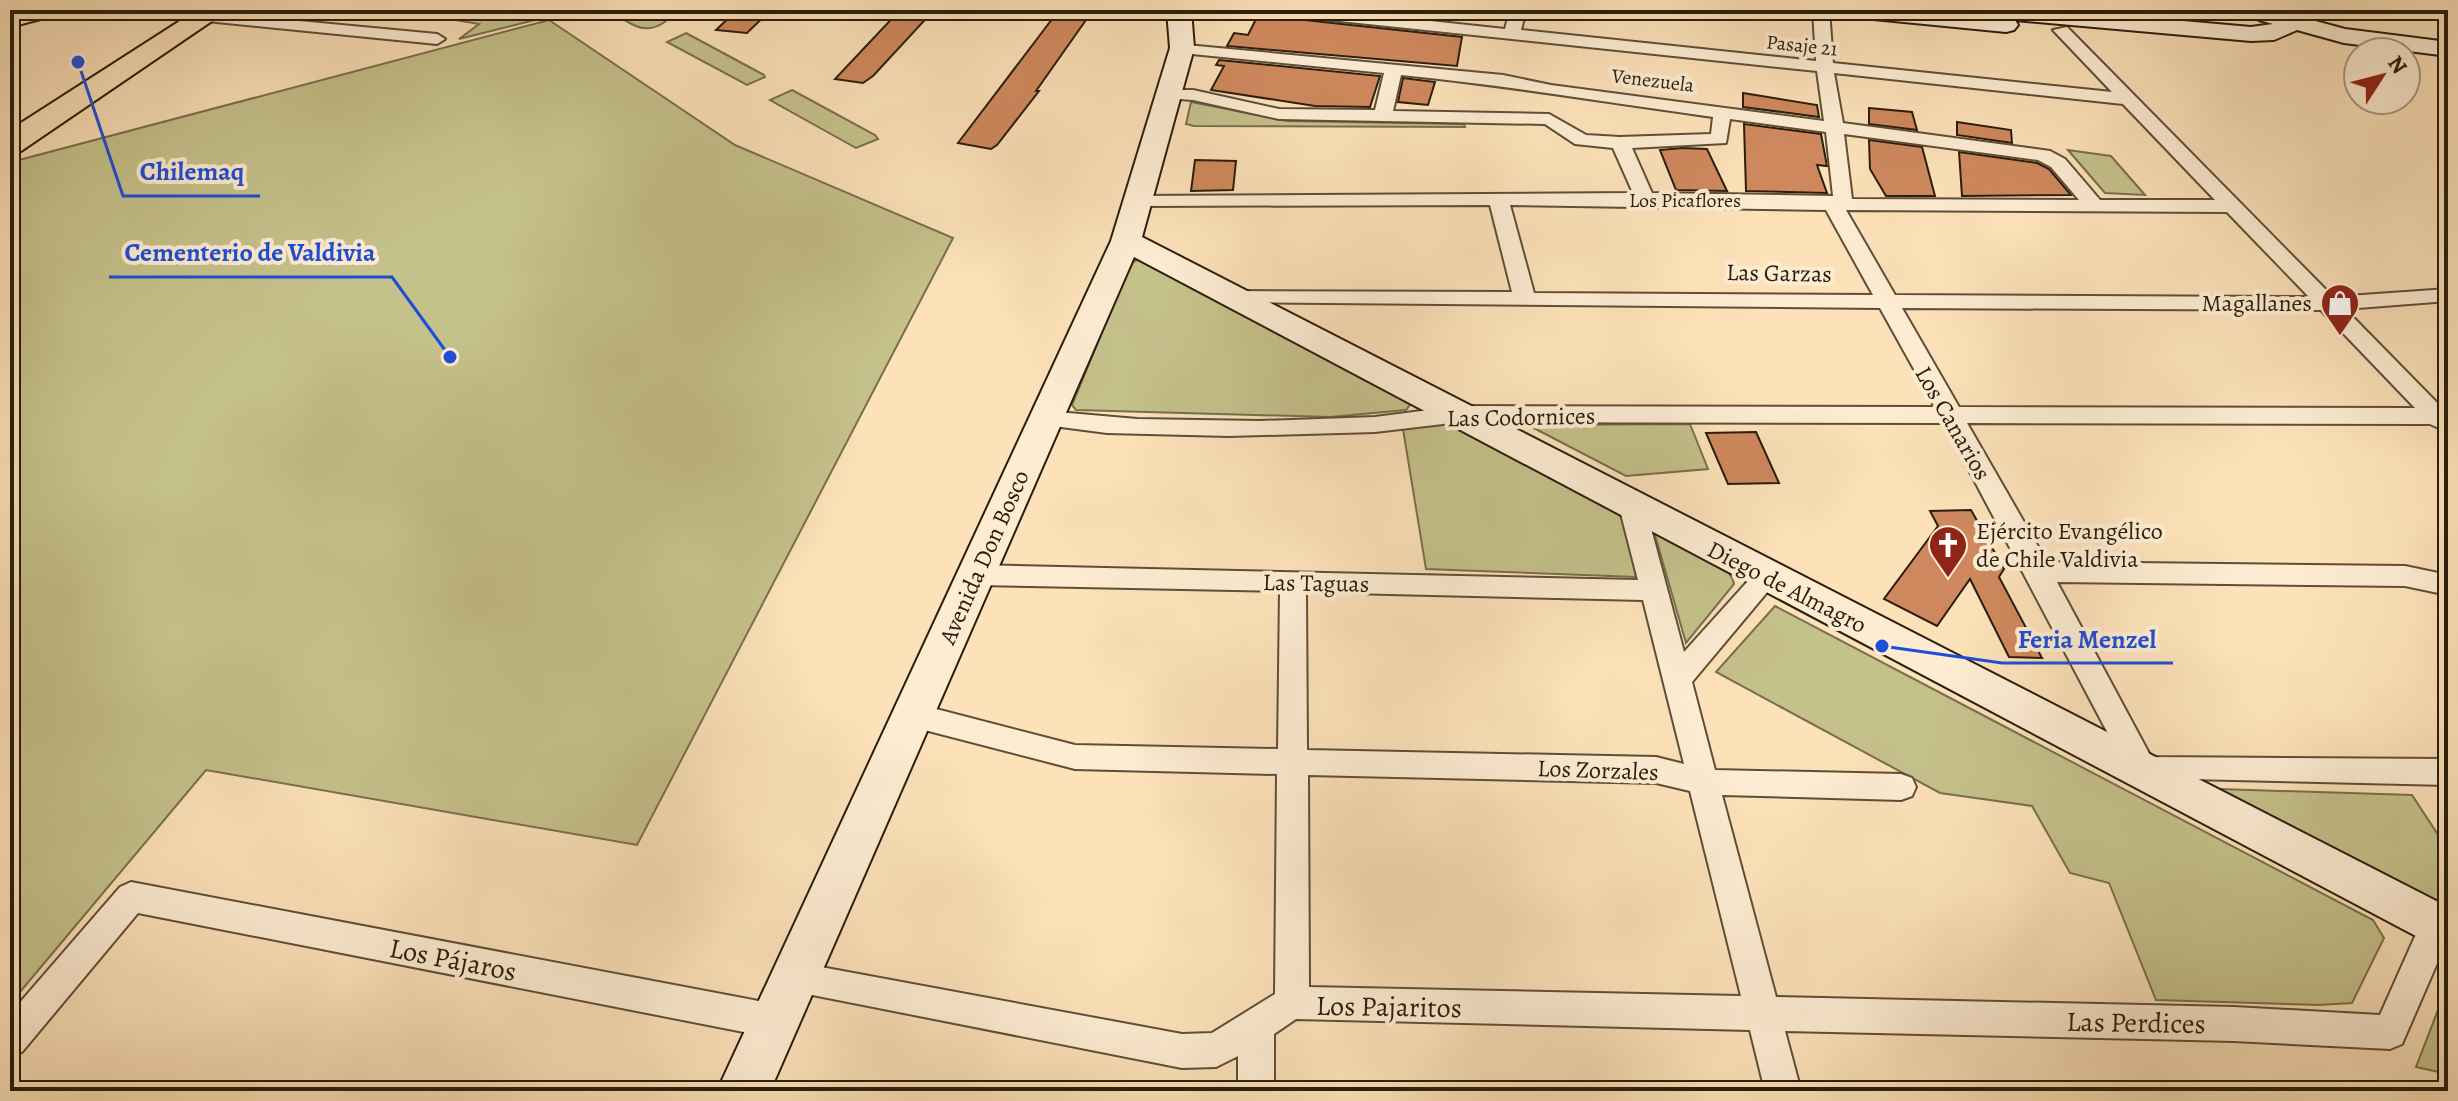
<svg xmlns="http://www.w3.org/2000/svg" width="2458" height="1101" font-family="Alegreya,serif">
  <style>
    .green { fill: #c5c18b; stroke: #786f4c; stroke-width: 2 }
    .building { fill: #cf885d; stroke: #2a1d0d; stroke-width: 2 }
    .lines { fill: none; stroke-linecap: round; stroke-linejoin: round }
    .street-casing { stroke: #5e4e38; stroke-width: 4 }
    .secondary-casing { stroke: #2a1d0d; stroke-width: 4 }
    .highway-casing { stroke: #2a1d0d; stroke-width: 4 }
    .street { fill: #fdecd2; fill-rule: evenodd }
    .secondary { fill: #fdecd2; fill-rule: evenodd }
    .highway { fill: #fce1b9; fill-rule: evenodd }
    .labels { text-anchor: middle; stroke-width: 8; stroke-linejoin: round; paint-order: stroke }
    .far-street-label { font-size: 20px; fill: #2a1d0d; stroke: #fdecd2 }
    .street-label { font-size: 24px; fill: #2a1d0d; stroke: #fdecd2 }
    .poi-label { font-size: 24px; fill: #2a1d0d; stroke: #fdecd2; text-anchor: end }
    .near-street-label { font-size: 28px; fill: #2a1d0d; stroke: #fdecd2 }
    .leader { fill: none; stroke: #1d4ed8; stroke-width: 3 }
    .callout-dot { fill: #1d4ed8; stroke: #fdecd2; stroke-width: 3 }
    .callout-label { font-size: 26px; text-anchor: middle; font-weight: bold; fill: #1d4ed8; stroke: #fdecd2; stroke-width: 8; stroke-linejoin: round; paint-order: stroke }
  </style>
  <rect width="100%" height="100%" fill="#fce1b9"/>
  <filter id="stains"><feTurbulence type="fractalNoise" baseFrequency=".0025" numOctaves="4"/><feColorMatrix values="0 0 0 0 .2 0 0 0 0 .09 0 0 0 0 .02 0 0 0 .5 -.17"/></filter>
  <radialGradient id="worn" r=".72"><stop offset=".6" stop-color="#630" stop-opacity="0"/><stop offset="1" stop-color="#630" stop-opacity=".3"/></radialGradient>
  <g class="green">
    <polygon points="470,10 477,10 543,18 459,39 479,24 455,20"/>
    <path d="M609,10h39l18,11c-22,17 -38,1 -57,-11z"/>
    <polygon points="549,20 735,145 953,238 637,845 206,770 10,1004 10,165 19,160"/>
    <polygon points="686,33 764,75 765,77 747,85 667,42"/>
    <polygon points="792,90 875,135 878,139 856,148 770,100"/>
    <polygon points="1191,102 1287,121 1464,124 1465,127 1194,126 1186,124"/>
    <polygon points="2068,150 2111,156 2145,195 2105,193"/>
    <polygon points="1139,259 1413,401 1406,410 1330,417 1076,410 1072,405 1130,264"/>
    <polygon points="1462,422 1623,513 1636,577 1426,569 1403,429"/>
    <polygon points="1690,424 1708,469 1626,476 1528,425"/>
    <path d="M1662,533c22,11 67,25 72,51l-48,59 -31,-108z"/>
    <polygon points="1775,606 2373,920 2384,938 2352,1003 2319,1005 2156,1000 2109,883 2070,873 2032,806 1940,793 1716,672"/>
    <polygon points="2219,789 2412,795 2448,850 2448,910"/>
    <polygon points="2448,984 2448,1074 2416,1067"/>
  </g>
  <g class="building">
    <polygon points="737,10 771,10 747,33 716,30"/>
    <polygon points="900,10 934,10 873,76 863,83 835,79"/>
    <polygon points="1059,10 1093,10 1036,91 1039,91 997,145 991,149 958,143"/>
    <polygon points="1258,15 1462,37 1457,66 1227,46 1234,33 1248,35"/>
    <polygon points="1219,60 1380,76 1370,107 1315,106 1211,90 1224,66 1216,65"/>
    <polygon points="1403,78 1435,82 1428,105 1398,102"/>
    <polygon points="1743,93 1817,105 1819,117 1743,107"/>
    <polygon points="1869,108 1912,112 1917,130 1869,124"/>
    <polygon points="1957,122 2011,130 2012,143 1957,135"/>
    <polygon points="1744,124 1821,134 1827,166 1817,165 1827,193 1746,191"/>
    <polygon points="1869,140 1922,147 1935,196 1886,196 1870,169"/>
    <polygon points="1682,148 1707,149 1727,191 1676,190 1660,150"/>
    <polygon points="1959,152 2037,163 2049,169 2071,195 1962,196"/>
    <polygon points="1195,160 1236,161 1233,190 1191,191"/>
    <polygon points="1756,432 1779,483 1728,484 1706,433"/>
    <polygon points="1971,510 2004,569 1999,577 2042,658 2009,657 1970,579 1937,626 1884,599 1938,526 1930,511"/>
  </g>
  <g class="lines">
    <g class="street-casing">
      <g id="street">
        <path d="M1274,10h54l177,19 5,-19h16l-5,20 295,31 -3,-51h16l4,53 279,29 -59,-62 14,-3 266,270 115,-8v12l-103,8 103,105v13l-7,2 -11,-5 -463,-1 80,139 358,4 43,9v20l-43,-9 -348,-4 94,175 297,2v26l-259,-6 -46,4 -11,-4 -188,-356 -484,-1 -85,10 -146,4 -122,-3 -69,-9 -4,-5 12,-8 91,8 123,2 115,-4 85,-11 475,1 -55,-99 -656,-6 -3,-5 11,-6 280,1 -22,-87 -350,1 -7,-2 -3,-4 3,-4 500,-3 -20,-45 -38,-4 -30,-20 -266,-5 -86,-19 -29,-2v-8h29l86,19 96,1 9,-37 -202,-20 -6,-1v-8l327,31 48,10 273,36 -7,-50 -535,-56zM1834,73l289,31 92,96h-115l-35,-41 -15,-8 -207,-28zM1401,75c104,10 208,28 312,42l-2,17 -91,3 -34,-2 -37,-21 -156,-3zM1730,119l96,13 7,64 -181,-3 -20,-45 94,-5zM1844,134l194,26 13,7 28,33 -227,-1zM1510,205l316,5 47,85 -339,-2zM1846,210l381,2 82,85 -414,-2zM1902,308l419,2 94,98 -456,-1z"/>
        <polygon points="203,12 437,34 445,39 437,44 197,20 195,17"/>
        <path d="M1632,497l9,3 4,6 39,146 73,-81 9,-3 9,3 4,7 -87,104 23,88 186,4 11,4 4,9 -4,9 -11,4 -179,-5 54,202 458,10 146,8 45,-101 12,-4 11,4v24l-46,106 -12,5 -156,-8 -449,-10 16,60h-36l-15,-61 -454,-11 -22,15v57h-36v-35l-22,11 -34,1 -400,-79 -5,-11 5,-11 12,-5 388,72 30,-1 63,-39 2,-220 -202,-5 -162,-42 -10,-4 -5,-8 5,-8 10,-4 162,42 203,4 2,-158 -304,-6 -9,-3 -4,-7 4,-7 9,-3 662,15 -19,-74 4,-6zM1306,592l337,8 41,164 -28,-7 -349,-7zM1308,775l348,8 34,8 51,205 -432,-9z"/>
        <polygon points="131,882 774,1004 786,1009 791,1021 786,1033 774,1038 138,913 22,1052 10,1057 10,1014 120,887"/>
      </g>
    </g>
    <g class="secondary-casing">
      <g id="secondary">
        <polygon points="21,10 60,10 56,15 10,27 10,13"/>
        <polygon points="1167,10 1191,10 1194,48 1142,237 2448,907 2448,953 1134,257 770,1091 717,1091 1111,241 1170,48"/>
        <polygon points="1841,10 1925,10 1969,14 1966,10 2058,10 2251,27 2273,24 2259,20 2255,15 2259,10 2275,10 2345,29 2448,42 2448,56 2344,43 2297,30 2274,40 2251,41 2015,20 2018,25 2014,30 2006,32 1853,17"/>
      </g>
    </g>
    <g class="highway-casing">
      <polygon id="highway" points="197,10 228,10 21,151 10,153 10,130"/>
    </g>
    <use href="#street" class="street"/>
    <use href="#secondary" class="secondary"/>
    <use href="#highway" class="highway"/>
  </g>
  <defs>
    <g id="shop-pin" transform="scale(2)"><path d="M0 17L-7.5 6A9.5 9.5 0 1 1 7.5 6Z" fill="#8f2418" stroke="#fdecd2"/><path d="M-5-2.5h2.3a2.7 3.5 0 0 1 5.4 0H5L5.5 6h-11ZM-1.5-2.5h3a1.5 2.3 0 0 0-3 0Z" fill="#fff"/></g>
    <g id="church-pin" transform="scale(2)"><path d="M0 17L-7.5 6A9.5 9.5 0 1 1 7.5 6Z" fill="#8f2418" stroke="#fdecd2"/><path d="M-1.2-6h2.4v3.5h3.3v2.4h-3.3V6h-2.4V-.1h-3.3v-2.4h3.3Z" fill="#fff"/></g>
  </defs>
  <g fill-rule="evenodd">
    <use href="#shop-pin" x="2340" y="303"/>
    <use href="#church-pin" x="1948" y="545"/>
  </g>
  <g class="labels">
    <g class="far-street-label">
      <text transform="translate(1802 45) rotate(6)" y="7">Pasaje 21</text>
      <text transform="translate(1653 80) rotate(7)" y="7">Venezuela</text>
      <text x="1685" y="207">Los Picaflores</text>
    </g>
    <g class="street-label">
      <text transform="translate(1779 273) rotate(1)" y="8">Las Garzas</text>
      <text transform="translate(1521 417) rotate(-1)" y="8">Las Codornices</text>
      <text transform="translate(1953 423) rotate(60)" y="8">Los Canarios</text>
      <text transform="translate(984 557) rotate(-66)" y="8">Avenida Don Bosco</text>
      <text transform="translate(1316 583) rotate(1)" y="8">Las Taguas</text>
      <text transform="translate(1787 587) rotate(27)" y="8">Diego de Almagro</text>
      <text transform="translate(1598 770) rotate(2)" y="8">Los Zorzales</text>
    </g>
    <g class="poi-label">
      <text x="2312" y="311">Magallanes</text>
      <text x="1976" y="539" text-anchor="start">Ejército Evangélico<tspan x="1976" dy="28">de Chile Valdivia</tspan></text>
    </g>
    <g class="near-street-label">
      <text transform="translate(453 959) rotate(11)" y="10">Los Pájaros</text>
      <text transform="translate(1389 1006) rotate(1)" y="10">Los Pajaritos</text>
      <text transform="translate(2136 1022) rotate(1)" y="10">Las Perdices</text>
    </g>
  </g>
  <path class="leader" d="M78 62L123 196H260M450 357L392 277H109M1882 646L2002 663H2173"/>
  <g class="callout-dot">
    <circle cx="78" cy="62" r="8"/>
    <circle cx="450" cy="357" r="8"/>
    <circle cx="1882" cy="646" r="8"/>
  </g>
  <g class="callout-label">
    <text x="192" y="180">Chilemaq</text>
    <text x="250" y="261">Cementerio de Valdivia</text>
    <text x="2087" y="648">Feria Menzel</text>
  </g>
  <rect width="2458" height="1101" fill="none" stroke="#fce1b9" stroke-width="40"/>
  <rect x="12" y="12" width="2434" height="1077" fill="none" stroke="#2a1d0d" stroke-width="4"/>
  <rect x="20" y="20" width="2418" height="1061" fill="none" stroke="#2a1d0d" stroke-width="2"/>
  <g transform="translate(2382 76) rotate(54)"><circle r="38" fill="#fdecd2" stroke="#a99983" stroke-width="2"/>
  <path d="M0-6L14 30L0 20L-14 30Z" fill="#8f2418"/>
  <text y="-12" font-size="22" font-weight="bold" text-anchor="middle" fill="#2a1d0d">N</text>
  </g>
  <rect width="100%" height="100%" filter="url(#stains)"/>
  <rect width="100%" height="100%" fill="url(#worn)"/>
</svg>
